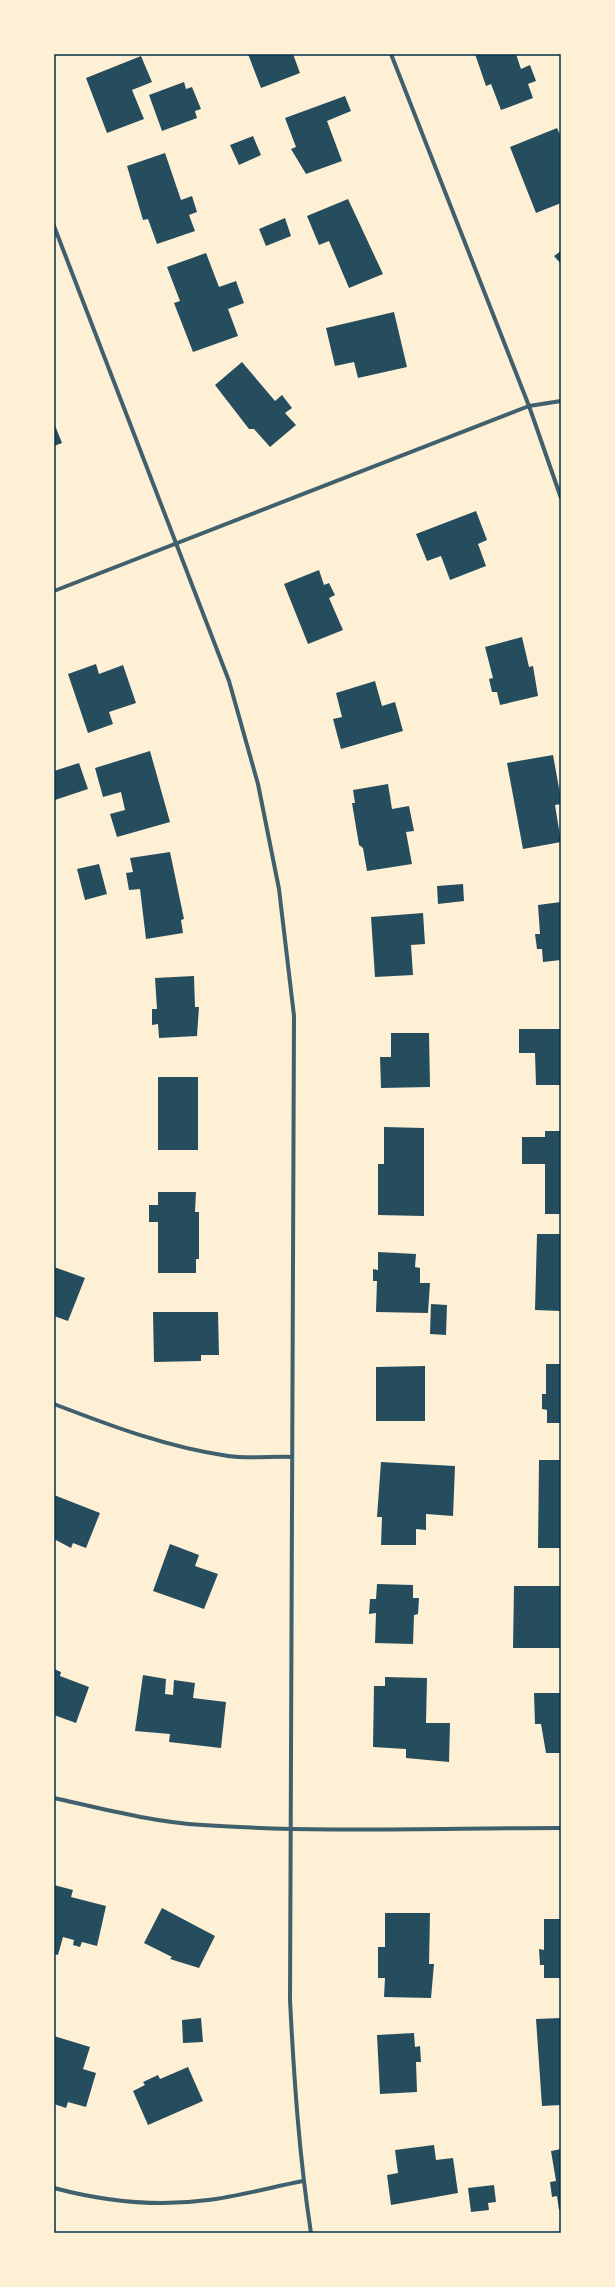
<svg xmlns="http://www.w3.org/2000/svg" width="615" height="2287" font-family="Signika,sans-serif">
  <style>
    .building { fill: #264d5e }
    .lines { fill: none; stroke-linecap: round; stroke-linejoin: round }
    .minor { stroke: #3f606c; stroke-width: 4 }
    .neatline { fill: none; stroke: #003049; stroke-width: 1.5 }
  </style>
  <rect width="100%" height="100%" fill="#fdf0d5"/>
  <g class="building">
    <polygon points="248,54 293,54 300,73 261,88"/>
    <polygon points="475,54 516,54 521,69 530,65 536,81 528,84 533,98 501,110 491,84 486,86"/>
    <polygon points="141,56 152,82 132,90 144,119 107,133 86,78"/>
    <polygon points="184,82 186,89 192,87 201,109 195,111 197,118 162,131 149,95"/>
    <polygon points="345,96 351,111 327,121 342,161 306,174 291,149 296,147 285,118"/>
    <polygon points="557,128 561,137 561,203 536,213 510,147"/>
    <polygon points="253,136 261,155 239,165 230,145"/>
    <polygon points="165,153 181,200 192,196 197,212 189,215 195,231 157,244 148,219 143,220 127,166"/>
    <polygon points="348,199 383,274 349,288 329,241 319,245 307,216"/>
    <polygon points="285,218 291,236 266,246 259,229"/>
    <polygon points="561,251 561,264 554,256"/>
    <polygon points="206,253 219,287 236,281 244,303 228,309 238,336 193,352 174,303 180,301 167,267"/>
    <polygon points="394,312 407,367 358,378 354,362 335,366 326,328"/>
    <polygon points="242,362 275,401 282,395 292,408 285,413 296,425 270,447 254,429 249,429 215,385"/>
    <polygon points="54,423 62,443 54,446"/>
    <polygon points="476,511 487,540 478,544 486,566 450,580 441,556 427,561 416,534"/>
    <polygon points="319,570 324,585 329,583 335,595 329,598 343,630 308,644 284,584"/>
    <polygon points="522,637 529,667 533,666 538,696 500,705 497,692 492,692 489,679 493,678 485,647"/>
    <polygon points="96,664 99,674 123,665 136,703 109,712 113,724 88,733 68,674"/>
    <polygon points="375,681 382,706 395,702 403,731 341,749 333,719 342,717 336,693"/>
    <polygon points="150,751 170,822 117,837 110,814 125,810 121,792 103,797 95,768"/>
    <polygon points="553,755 561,799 561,804 555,805 561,842 523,849 507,763"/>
    <polygon points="79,763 88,789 55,800 54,771"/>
    <polygon points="388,784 392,809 409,806 414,831 406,832 412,864 367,871 363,848 359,845 352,803 355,803 353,790"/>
    <polygon points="170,852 184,919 181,920 183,933 146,939 140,889 129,890 126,873 133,872 130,858"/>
    <polygon points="99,864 107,894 85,900 77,869"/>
    <polygon points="463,884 464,901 438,904 437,886"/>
    <polygon points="561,902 561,960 543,962 542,949 537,949 535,934 540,934 538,905"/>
    <polygon points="423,913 425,944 411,945 413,975 375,977 371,917"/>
    <polygon points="194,976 195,1007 199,1007 197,1036 159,1038 158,1024 152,1025 152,1009 157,1009 155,978"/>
    <polygon points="519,1029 561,1029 561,1085 536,1085 535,1053 519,1053"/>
    <polygon points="391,1033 429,1033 430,1087 381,1088 380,1057 391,1057"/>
    <rect x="158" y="1077" width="40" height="73"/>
    <polygon points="384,1127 424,1128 424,1216 378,1215 378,1164 384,1164"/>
    <polygon points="545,1131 561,1131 561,1214 545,1214 545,1164 522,1164 522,1137 545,1137"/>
    <polygon points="158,1192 196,1192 195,1212 199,1212 199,1259 196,1259 196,1273 158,1273 158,1222 149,1222 149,1205 158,1205"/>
    <polygon points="537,1234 561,1234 561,1311 535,1310"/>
    <polygon points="378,1252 416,1254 415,1267 420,1268 420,1283 430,1283 428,1313 376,1312 377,1281 373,1281 373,1269 378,1270"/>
    <polygon points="54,1267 85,1278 68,1321 54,1316"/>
    <polygon points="431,1304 447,1305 446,1335 430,1334"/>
    <polygon points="153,1312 218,1312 219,1355 201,1355 201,1361 154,1362"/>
    <polygon points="546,1364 561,1364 561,1423 547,1423 547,1410 542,1409 542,1394 546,1394"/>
    <polygon points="425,1366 425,1421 376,1421 376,1367"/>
    <polygon points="539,1460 561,1460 561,1548 538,1548"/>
    <polygon points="381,1462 455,1466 453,1516 426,1514 426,1530 416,1529 416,1545 381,1545 382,1517 377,1517"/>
    <polygon points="54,1495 100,1513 86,1548 73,1543 71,1548 54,1539"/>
    <polygon points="170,1544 199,1555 195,1566 218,1574 204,1609 153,1591"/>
    <polygon points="377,1584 413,1585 413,1598 419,1598 418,1614 414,1615 413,1644 375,1643 376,1613 369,1614 370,1599 376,1599"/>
    <polygon points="514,1586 561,1586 561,1648 513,1648"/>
    <polygon points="54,1669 61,1672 60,1676 89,1687 76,1723 54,1715"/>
    <polygon points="143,1675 166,1679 165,1694 173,1695 174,1680 195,1683 193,1698 226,1702 221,1748 169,1742 170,1734 135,1731"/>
    <polygon points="385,1677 427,1678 426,1723 450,1723 449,1762 406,1758 406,1749 373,1747 374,1686 385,1686"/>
    <polygon points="534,1693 561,1693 561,1753 546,1753 541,1724 535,1724"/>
    <polygon points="54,1885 73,1890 71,1897 106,1906 97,1946 82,1942 80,1947 73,1945 74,1940 63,1937 58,1955 54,1954"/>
    <polygon points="162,1908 215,1936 199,1968 170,1959 172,1957 144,1943"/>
    <polygon points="385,1913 430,1913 429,1964 434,1964 431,1998 384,1997 385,1978 378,1978 378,1947 385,1947"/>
    <polygon points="544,1919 561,1919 561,1978 544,1978 544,1965 540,1965 539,1949 544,1950"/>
    <polygon points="201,2018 203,2042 183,2043 182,2020"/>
    <polygon points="561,2018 561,2105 542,2106 536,2019"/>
    <polygon points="414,2033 415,2047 420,2046 421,2062 416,2062 417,2092 380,2094 377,2035"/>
    <polygon points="54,2036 90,2047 83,2069 96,2073 86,2107 68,2102 66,2108 54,2104"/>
    <polygon points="188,2067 203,2101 148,2125 133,2091 145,2085 143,2082 158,2075 160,2079"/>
    <polygon points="434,2145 436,2160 453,2158 458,2193 391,2205 387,2175 398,2173 395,2150"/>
    <polygon points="561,2149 561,2210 559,2210 557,2196 552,2197 550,2182 556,2181 551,2151"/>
    <polygon points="494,2185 496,2202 488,2203 489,2210 471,2212 468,2188"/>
  </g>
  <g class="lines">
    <g class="minor">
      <polyline points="391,54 529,406 561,498"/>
      <path d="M54,226l175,455 29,103 21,105 15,127 -4,984c4,78 9,155 21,233"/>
      <polyline points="54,591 529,406 561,401"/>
      <path d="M54,1404c57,22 113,43 174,52 21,3 44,0 64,1"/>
      <path d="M54,1798c49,11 99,24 149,27 119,8 239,3 358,3"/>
      <path d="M54,2188c49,13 103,19 154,12 32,-4 64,-13 95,-19"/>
    </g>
  </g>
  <rect width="615" height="2287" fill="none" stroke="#fdf0d5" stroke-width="110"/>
  <rect x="55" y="55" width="505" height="2177" class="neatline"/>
</svg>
